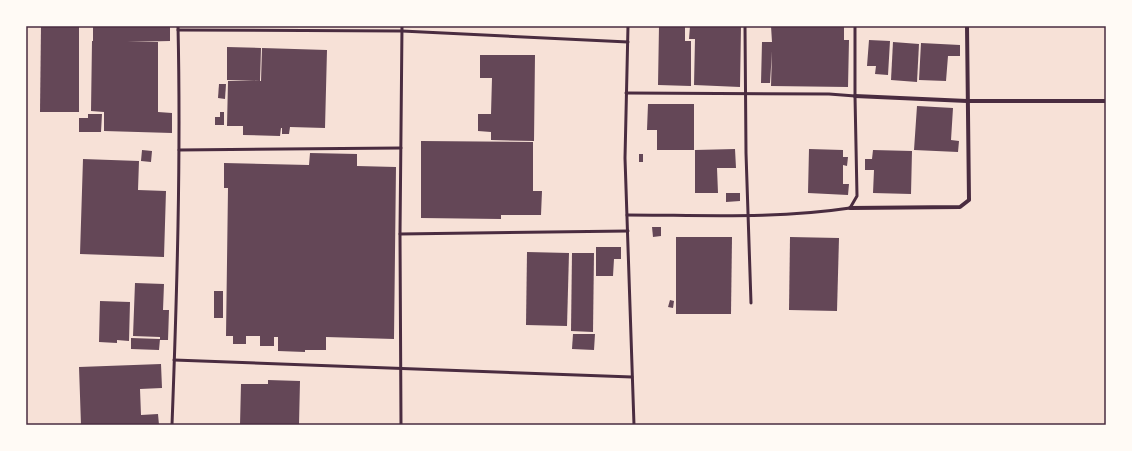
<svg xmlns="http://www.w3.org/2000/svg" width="1132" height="451" font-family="'Roboto Condensed',sans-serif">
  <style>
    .building { fill: #644757 }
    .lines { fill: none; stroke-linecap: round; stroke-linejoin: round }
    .service { stroke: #4a2c40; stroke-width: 3 }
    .minor { stroke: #4a2c40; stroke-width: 4 }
    .neatline { fill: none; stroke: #4a2c40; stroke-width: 1.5 }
  </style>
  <rect width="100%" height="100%" fill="#f7e1d7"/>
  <g class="building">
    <polygon points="41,26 79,26 79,112 40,112"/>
    <polygon points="93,26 170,26 170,41 127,42 158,42 158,112 172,113 172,133 104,131 104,112 91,111 92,41 93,41"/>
    <polygon points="659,26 685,26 685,41 691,41 691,86 658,85"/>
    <polygon points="690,26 741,26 740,87 694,85 695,39 689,39"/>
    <polygon points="771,26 844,26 844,40 849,40 848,87 771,86 772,51 770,83 761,83 762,42 772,42"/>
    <polygon points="869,40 890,41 888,75 875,74 876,66 867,66"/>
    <polygon points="893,42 919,44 917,82 891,80"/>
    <polygon points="921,43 960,45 960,56 948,56 946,81 919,80"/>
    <polygon points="227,47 261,48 260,81 227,80"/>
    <polygon points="262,48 327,50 325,128 290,127 289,134 282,134 282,128 281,128 280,136 243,135 243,126 227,126 228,81 261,81"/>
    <polygon points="480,55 535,55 534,141 491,140 491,132 478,131 478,114 491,114 492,78 480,78"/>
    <polygon points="219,84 226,84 225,99 218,98"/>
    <polygon points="648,104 694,104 694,150 657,150 657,130 647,130"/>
    <polygon points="917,106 953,108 951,140 959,141 958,152 914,150"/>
    <polygon points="220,112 224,112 224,125 215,125 215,117 220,117"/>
    <polygon points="88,114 102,114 101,132 79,132 79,118 88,118"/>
    <polygon points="421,141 533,142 533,191 542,191 541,215 501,215 501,219 421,218"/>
    <polygon points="735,149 736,168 717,168 718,193 695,193 695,150"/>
    <polygon points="809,149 843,150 843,157 848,157 847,166 843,165 843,184 849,184 848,195 808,193"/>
    <polygon points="142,150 152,151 151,162 141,161"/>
    <polygon points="873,150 912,151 911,194 873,193 874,170 865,170 865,159 872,159"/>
    <polygon points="310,153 357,154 357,166 396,167 394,339 326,337 326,350 305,350 305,352 278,351 278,337 274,337 274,346 260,346 260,336 246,336 246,344 233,344 233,336 226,336 228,188 224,188 224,163 309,165"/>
    <rect x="639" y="154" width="4" height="8"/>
    <polygon points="83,159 139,161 138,190 166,191 164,257 80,254"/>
    <polygon points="726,193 740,193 740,201 726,202"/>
    <polygon points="652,227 661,227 661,236 653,237"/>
    <polygon points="676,237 732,237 731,314 676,314"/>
    <polygon points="790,237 839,238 837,311 789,310"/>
    <polygon points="596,247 621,247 621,259 614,259 613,276 596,276"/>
    <polygon points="527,252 569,253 567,326 526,325"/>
    <polygon points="572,253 594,253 593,332 571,331"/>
    <polygon points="135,283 164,284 163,310 169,310 168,340 160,340 160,337 133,336"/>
    <rect x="214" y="291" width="9" height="27"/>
    <polygon points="670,300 674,301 673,308 668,307"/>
    <polygon points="100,301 130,302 129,341 117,340 117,343 99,342"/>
    <polygon points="573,334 595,334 594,350 572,349"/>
    <polygon points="131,338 160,339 159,350 131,349"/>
    <polygon points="161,364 162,388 140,389 141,415 158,414 159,425 81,425 79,367"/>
    <polygon points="268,380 300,381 299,425 240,425 241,384 268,384"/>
  </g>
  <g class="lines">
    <g class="service">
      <polyline points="628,26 625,158 634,425"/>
      <polyline points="745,26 746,153 751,303"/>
      <polyline points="178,30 402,31 628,42"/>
      <polyline points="626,93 829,94 855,96"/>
      <polyline points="179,150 401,148"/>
      <path d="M627,215c74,0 150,4 223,-7l7,-12 -2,-100v-70"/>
      <polyline points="400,234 628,231"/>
      <polyline points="174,360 632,377"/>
      <path d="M172,425c5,-133 9,-266 6,-399"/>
      <polyline points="401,425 400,234 402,26"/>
    </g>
    <g class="minor">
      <polyline points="855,96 967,101 1106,101"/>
      <polyline points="850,208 960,207 969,200 967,26"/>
    </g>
  </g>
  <rect width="1132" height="451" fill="none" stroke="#fffaf5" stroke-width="54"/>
  <rect x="27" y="27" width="1078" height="397" class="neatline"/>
</svg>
